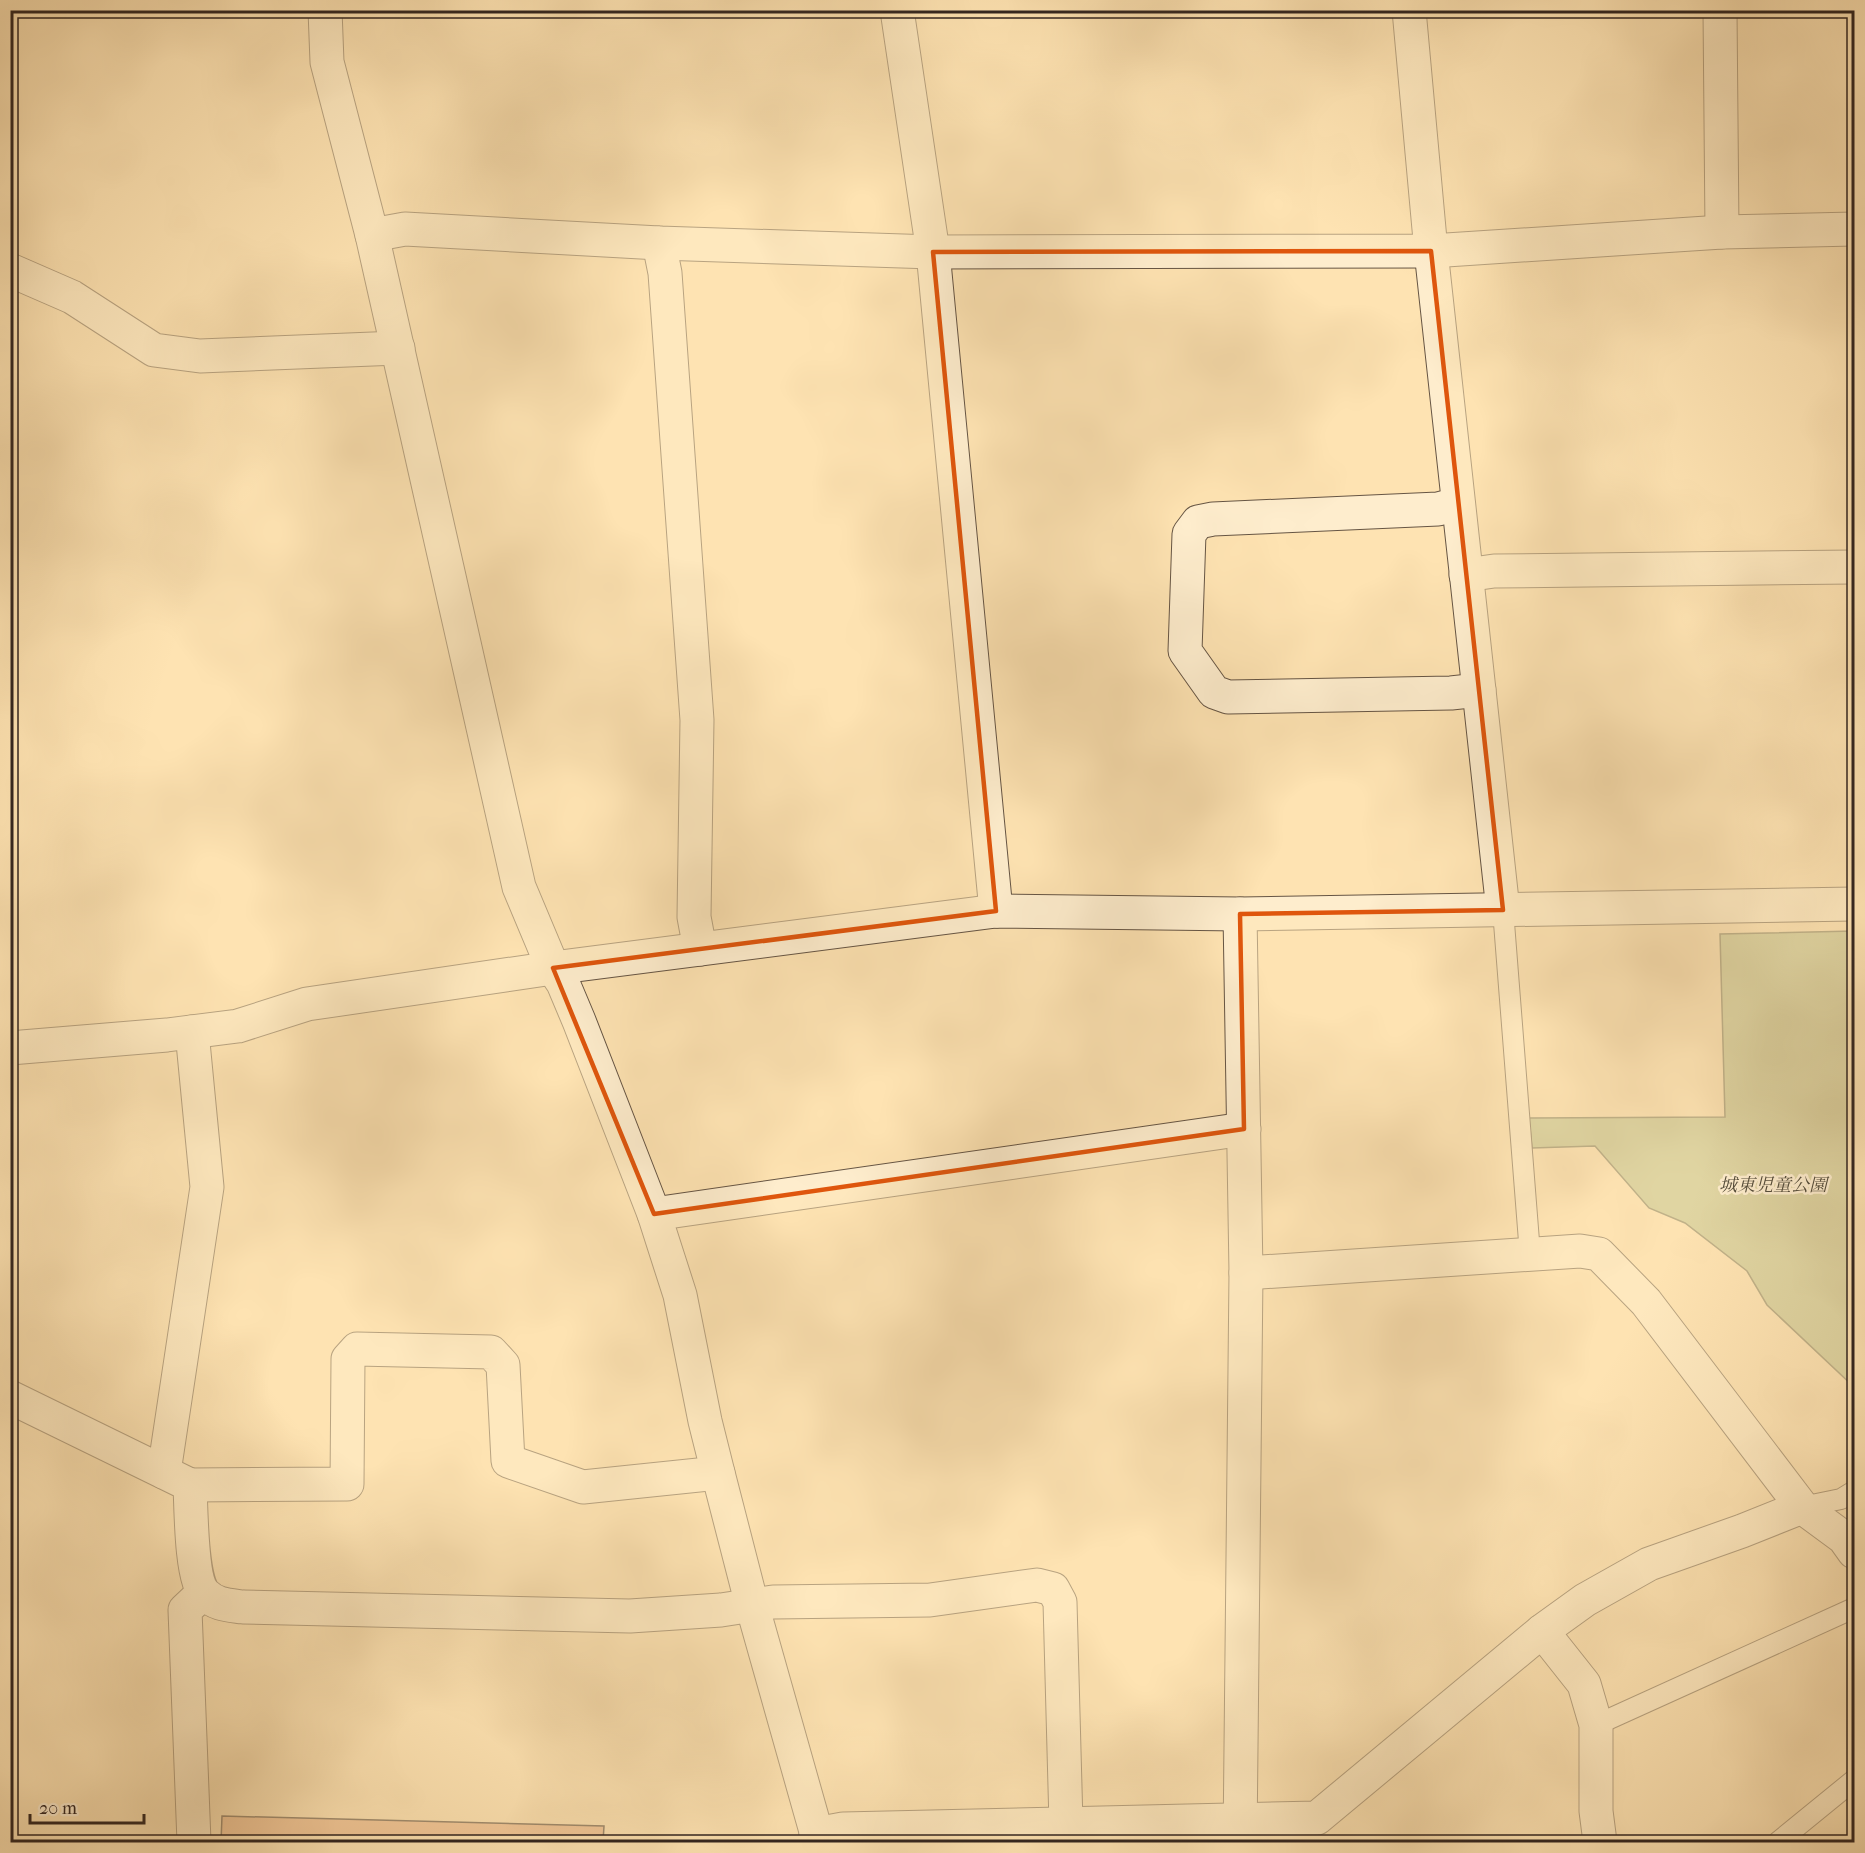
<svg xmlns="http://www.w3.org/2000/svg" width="1865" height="1853" font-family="'IM FELL French Canon','Noto Serif JP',serif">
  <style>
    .green { fill: #bdc48e; stroke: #787557; stroke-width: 1.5 }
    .building { fill: #e8ab7c; stroke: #332620; stroke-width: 1.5 }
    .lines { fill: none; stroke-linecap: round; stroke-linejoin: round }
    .lane-casing { stroke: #654; stroke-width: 22 }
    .street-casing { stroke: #654; stroke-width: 35 }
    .lane { stroke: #feedcd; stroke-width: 20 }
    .street { stroke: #feedcd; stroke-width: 33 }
    .marked { fill: none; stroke: #df560d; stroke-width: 4.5; stroke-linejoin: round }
    .labels { text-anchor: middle; stroke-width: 5; stroke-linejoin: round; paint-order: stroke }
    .park-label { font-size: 18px; font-style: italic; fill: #564e3c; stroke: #feedcd }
  </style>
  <rect width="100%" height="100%" fill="#fee3b2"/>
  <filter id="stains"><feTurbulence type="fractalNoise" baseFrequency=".00333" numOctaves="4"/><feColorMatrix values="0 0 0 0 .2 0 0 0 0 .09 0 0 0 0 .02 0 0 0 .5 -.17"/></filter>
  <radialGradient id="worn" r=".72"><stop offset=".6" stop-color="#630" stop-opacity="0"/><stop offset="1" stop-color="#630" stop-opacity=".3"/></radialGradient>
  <polygon class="green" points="1854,931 1854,1387 1767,1305 1747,1271 1685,1223 1649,1208 1595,1146 1532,1148 1529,1118 1725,1117 1720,934"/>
  <polygon class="building" points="222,1816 604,1826 603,1842 221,1842"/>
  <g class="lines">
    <g class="lane-casing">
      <g id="lane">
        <polyline points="1503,910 1530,1254"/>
        <polyline points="1802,1507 1841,1499 1854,1491"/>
        <polyline points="1596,1725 1854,1608"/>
        <polyline points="1778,1842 1854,1780"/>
      </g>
    </g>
    <g class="street-casing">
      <g id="street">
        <polyline points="325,10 327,62 372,235 519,887 553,968 563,983 579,1021 654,1214 680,1295 705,1421 718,1473 752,1605 819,1842"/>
        <polyline points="897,10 933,252 996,911"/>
        <polyline points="1409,10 1431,251 1503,910"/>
        <polyline points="1720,10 1722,232"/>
        <polyline points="372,235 405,229 659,243 933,252 1431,251 1722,232 1854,229"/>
        <polyline points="659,243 665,273 697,720 694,917 700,949"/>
        <polyline points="10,270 72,297 154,350 200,356 398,348"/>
        <polyline points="1458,504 1438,509 1213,519 1198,522 1189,534 1185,651 1214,692 1228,697 1451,693 1479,690"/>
        <polyline points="1466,575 1494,571 1854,567"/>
        <polyline points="10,1048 167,1035 238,1026 307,1004 553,968 996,911 1240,914 1854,904"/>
        <polyline points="654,1214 1244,1129"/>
        <polyline points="1246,1273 1580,1251 1599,1254 1646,1302 1802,1507 1844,1538 1854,1552"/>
        <path d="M10,1397l180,88c1,22 1,96 15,109 11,11 23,11 38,13l387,9 91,-6 52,-8 157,-2 107,-15 16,4 7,13 6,222"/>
        <polyline points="164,1472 207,1187 192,1032"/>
        <polyline points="190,1485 347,1484 348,1359 357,1349 491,1352 503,1365 508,1461 583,1487 718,1473"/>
        <polyline points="1542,1631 1584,1684 1596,1725 1596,1811 1600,1842"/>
        <polyline points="816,1834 843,1829 1317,1818 1542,1631 1585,1600 1649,1564 1742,1531 1802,1507"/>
        <polyline points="194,1842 185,1610 203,1593"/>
        <polyline points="1240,1842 1246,1273 1240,914"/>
      </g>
    </g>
    <use href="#lane" class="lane"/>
    <use href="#street" class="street"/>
  </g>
  <path d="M0 0H1865V1853H0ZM1431,251l72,659 -263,4 4,215 -590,85 -101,-246 443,-57 -63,-659z" fill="#fee3b2" fill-opacity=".55" fill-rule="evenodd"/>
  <path class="marked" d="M1431,251l72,659 -263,4 4,215 -590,85 -101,-246 443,-57 -63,-659z"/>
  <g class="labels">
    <g class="park-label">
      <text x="1773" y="1191">城東児童公園</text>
    </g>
  </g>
  <rect width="1865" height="1853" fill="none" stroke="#fee3b2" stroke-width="36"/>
  <rect x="12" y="12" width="1841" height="1829" fill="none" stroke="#332620" stroke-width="3"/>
  <rect x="18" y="18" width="1829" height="1817" fill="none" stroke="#332620" stroke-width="1.5"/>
  <path d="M30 1814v9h114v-9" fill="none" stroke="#332620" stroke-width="3"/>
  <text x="39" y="1814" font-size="18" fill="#332620" stroke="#feedcd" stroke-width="4.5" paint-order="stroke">20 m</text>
  <rect width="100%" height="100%" filter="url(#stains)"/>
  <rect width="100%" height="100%" fill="url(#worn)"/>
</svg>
